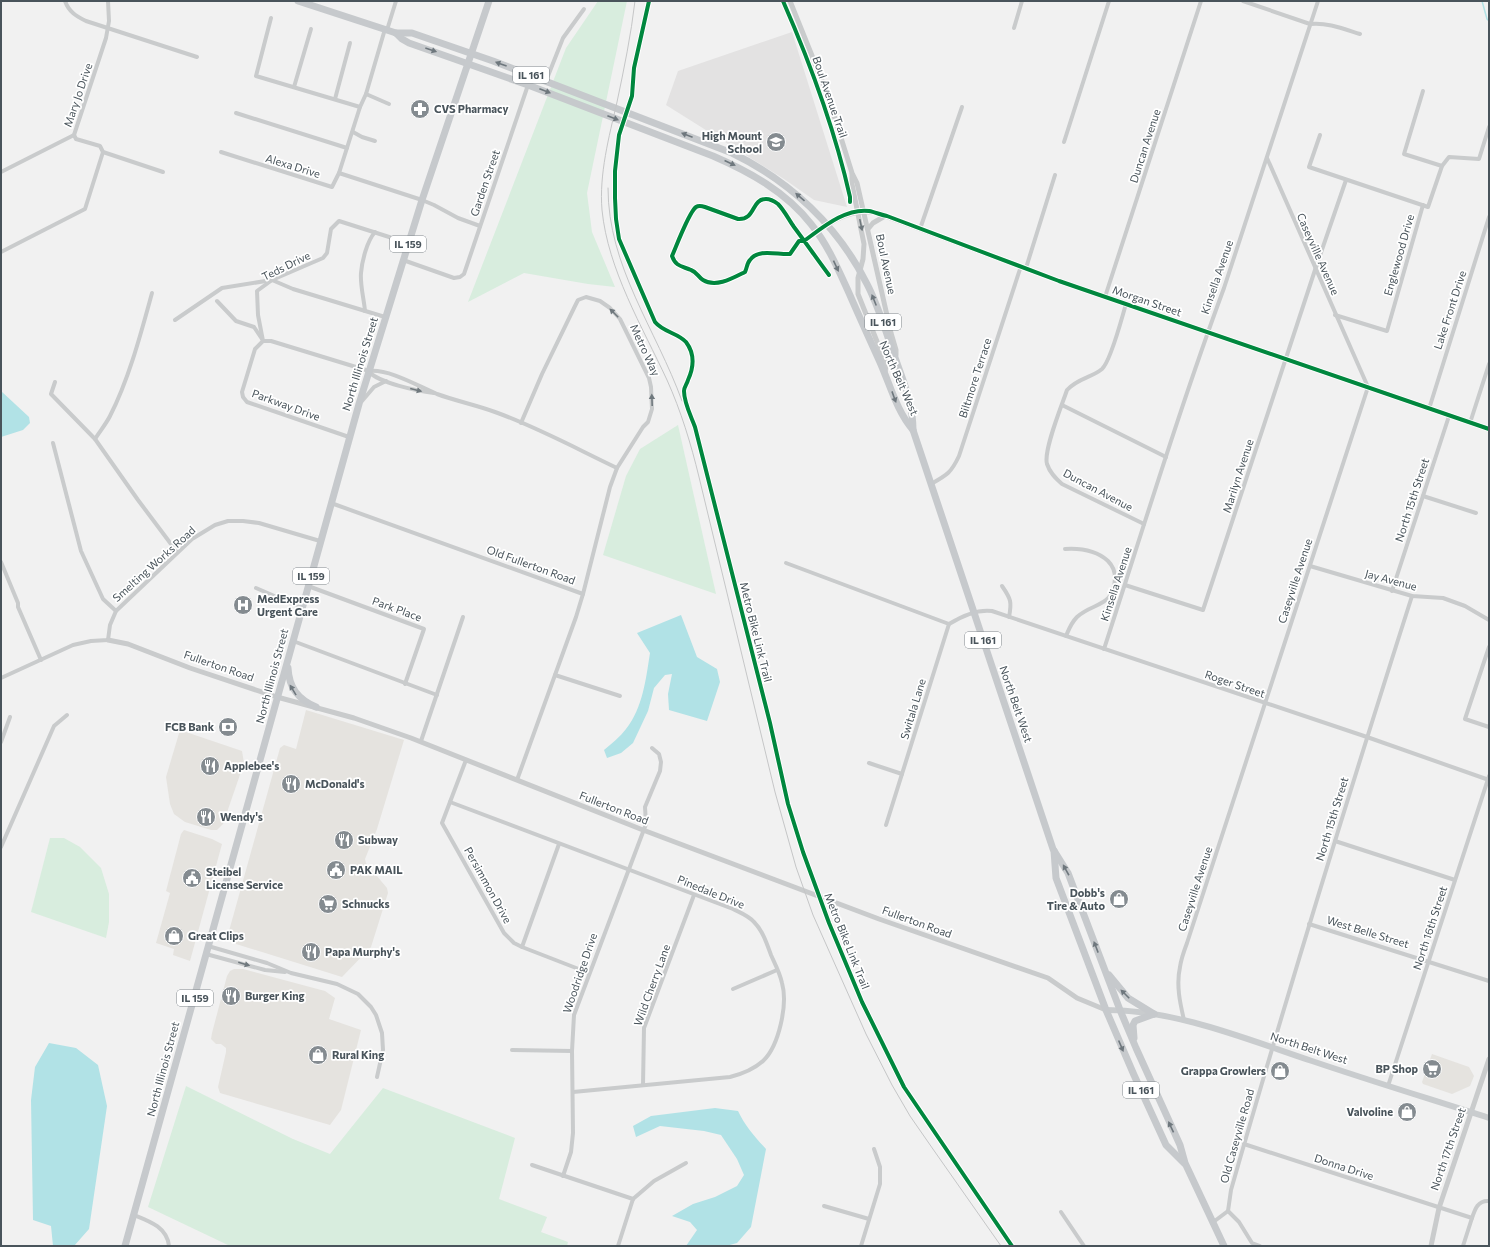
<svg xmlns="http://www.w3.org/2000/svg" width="1490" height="1247" font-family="Commissioner,sans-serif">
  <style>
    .commercial { fill: #e5e3df }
    .education { fill: #e3e2e2 }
    .green { fill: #d8edde }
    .water { fill: #b1e2e6 }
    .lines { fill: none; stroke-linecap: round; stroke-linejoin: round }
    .stream { stroke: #b1e2e6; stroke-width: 1.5 }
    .minor { stroke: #c9cbcc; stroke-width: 4 }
    .tertiary { stroke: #c9cbcc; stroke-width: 5 }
    .secondary { stroke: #c9ccce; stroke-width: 6 }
    .primary { stroke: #c6c9cc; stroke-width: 7 }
    .tram { stroke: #c5c6c7; stroke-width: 1 }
    .cycleway-casing { stroke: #fff; stroke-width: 6 }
    .cycleway { stroke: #00873e; stroke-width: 4 }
    .oneway { fill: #6e777d }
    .oneway2 { fill: #6f787d }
    .labels { text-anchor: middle; stroke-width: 3.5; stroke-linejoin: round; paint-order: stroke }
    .shield { fill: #fff; stroke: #80878c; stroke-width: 1 }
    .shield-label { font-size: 10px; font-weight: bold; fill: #49545b }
    .street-label { font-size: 11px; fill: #49545b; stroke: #fff }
    .poi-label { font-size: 11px; font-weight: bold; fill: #49545b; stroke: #fff; text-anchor: start }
  </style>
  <rect width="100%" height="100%" fill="#f1f1f1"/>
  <g class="commercial">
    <polygon points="306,710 404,740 377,829 365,859 366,863 387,888 388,893 371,947 342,977 236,944 229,931 280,748 284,745 296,749"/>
    <polygon points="180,730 242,751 244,763 223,824 217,830 211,830 185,822 174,814 170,804 166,777"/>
    <polygon points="184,830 212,839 222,844 190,961 173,955 174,949 156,943 170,893 166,891 181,834"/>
    <polygon points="234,969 243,969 325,991 335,998 329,1019 361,1030 341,1110 330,1125 220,1093 218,1087 226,1052 226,1048 221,1044 216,1044 211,1039 212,1033 227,976 230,971"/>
    <polygon points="1432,1054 1469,1067 1474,1076 1470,1086 1452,1094 1423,1084 1422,1082"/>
  </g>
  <polygon class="education" points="792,32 847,207 814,200 784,179 666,105 678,71"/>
  <g class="green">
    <polygon points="598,1 627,1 587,193 592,232 615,287 588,284 524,273 468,302 566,48"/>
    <polygon points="678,425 716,594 603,555 626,476 640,449"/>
    <polygon points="50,838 64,838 80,847 101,868 109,894 109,922 106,938 31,912"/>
    <polygon points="186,1086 293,1139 330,1154 383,1088 515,1138 499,1199 547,1217 541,1232 568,1242 567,1246 230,1246 148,1207"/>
  </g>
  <g class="water">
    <polygon points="1,391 29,417 30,423 23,430 1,437"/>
    <path d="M681,615l16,42 20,12 3,13 -13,39 -38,-11 -1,-16 4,-20 -7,1 -11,13 -6,23 -15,32 -12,10 -14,5 -3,-8c8,-7 16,-13 22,-21 17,-21 20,-51 24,-76l-13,-20z"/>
    <polygon points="49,1043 76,1048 98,1065 107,1106 89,1229 74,1246 53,1246 51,1226 33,1220 31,1100 35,1067"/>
    <path d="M715,1108l23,3c7,15 17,26 28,38l-15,78 -14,16 -11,3h-40l11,-16 -7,-8 -18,-6 21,-12 22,-7 22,-11 7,-11 -7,-16 -16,-24 -17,-4 -44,-5 -24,11 -3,-11 18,-10z"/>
  </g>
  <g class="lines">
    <polyline class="stream" points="1482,1 1487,19 1489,21"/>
    <g class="minor">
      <path d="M65,1c4,11 11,15 21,20l111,36"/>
      <path d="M1243,1l67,23c17,-2 34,5 50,10"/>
      <polyline points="271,18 256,76 360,107"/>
      <polyline points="1014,28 1022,1"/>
      <polyline points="387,30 396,1"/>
      <polyline points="546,81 563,38 584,9"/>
      <polyline points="294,87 311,29"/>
      <polyline points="1423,91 1404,154 1442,166"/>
      <polyline points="366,94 389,104"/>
      <polyline points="335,99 350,43"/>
      <polyline points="236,113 347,148"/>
      <polyline points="353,132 362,137 375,141"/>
      <polyline points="74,135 76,139 100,146 103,152 163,172"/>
      <polyline points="1320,135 1309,167 1428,207 1442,166 1449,157 1479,159 1489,127"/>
      <polyline points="1064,142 1109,1"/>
      <polyline points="221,152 332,187 339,173 422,200 434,205 458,218 480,226"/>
      <polyline points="1,172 74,135 106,38 109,21 108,1"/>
      <polyline points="339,173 360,107 366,94 385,29"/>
      <polyline points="920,229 962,107"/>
      <path d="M817,232l-13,9h-5l-9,13c-12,1 -32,-6 -40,6 -3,3 -3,8 -5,12 -12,6 -29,16 -42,8 -5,-3 -6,-8 -12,-10 -9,-4 -15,-3 -19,-14 4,-9 17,-44 24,-49 3,-2 6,-1 9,0l33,12c18,1 13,-20 28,-20 5,0 8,2 12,5 6,6 11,16 16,23 12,16 23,32 35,48"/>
      <polyline points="1,252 85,209 103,152"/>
      <polyline points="403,260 454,278 460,277 464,274 528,85"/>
      <polyline points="1026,268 1055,175"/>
      <polyline points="1105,297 1201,1"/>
      <polyline points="217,301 236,321 254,327 262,339"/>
      <path d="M1126,304c-4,13 -15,57 -24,65 -11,9 -24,9 -35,21 -5,15 -24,61 -20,74 3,9 8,14 15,20l82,40"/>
      <path d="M365,311c-1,-12 -5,-26 -4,-38 1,-12 6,-32 14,-41"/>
      <polyline points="1335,315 1387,331 1423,205"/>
      <polyline points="175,320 222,288 272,280 293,289 385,317"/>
      <polyline points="263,341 258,315 257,291 272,280 323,258 327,253 331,229 339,221 408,243"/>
      <path d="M369,372c11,11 48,19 65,21"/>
      <polyline points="55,382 51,394 95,439 138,500 177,552"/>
      <polyline points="362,401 374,387 386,381"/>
      <polyline points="1062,405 1166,457"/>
      <polyline points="1429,409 1489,217"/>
      <polyline points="1470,423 1489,364"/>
      <path d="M349,437l-102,-35 -4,-5 -1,-5 13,-43 8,-8h8l98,30c21,-2 49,15 68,23 19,7 39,11 58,18 42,15 82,37 122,56"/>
      <path d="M95,439c5,-8 11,-15 15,-23 19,-37 31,-83 42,-123"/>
      <polyline points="53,443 81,551 103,599 116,611"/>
      <path d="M931,484c16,-9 20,-11 28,-28l62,-190"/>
      <polyline points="1423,496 1476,513"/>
      <polyline points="331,503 583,594"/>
      <path d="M1065,549c16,-1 31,1 43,12 5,5 7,10 7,17 -1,30 -22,24 -38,39 -6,6 -8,12 -11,19"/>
      <polyline points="1,562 18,603 18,607 41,660"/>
      <polyline points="786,563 949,624"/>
      <polyline points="1310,566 1412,596 1443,598 1465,606 1489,620"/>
      <polyline points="1125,585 1203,610 1315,270 1346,180"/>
      <polyline points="308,586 424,629 405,684"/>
      <path d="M1002,586c9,13 10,16 7,31"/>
      <polyline points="256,588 302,608"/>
      <polyline points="1392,591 1449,416"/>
      <polyline points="293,641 437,695"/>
      <polyline points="1489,647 1465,719 1489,727"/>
      <path d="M1104,649c39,-120 76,-242 120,-361l94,-287"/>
      <polyline points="555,675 620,696"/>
      <polyline points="1,678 73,645 91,641 108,640 110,625 116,611 192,539 215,525 228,521 243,521 259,523 320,541"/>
      <polyline points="421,741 463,617"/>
      <polyline points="1,742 10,717"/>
      <polyline points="466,760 442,823 504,933 514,943 522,947 589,973"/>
      <polyline points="869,763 902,774"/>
      <polyline points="517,780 576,617 583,594 610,487 617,468 643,427 648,422 652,409 651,387 649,378 620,319 610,308 600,301 586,297 578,300 575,306 542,374 521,423"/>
      <path d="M450,802l283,107c8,4 16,7 21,13 9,9 13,22 17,33 4,9 9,18 11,28 6,21 -3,63 -19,78 -10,9 -21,13 -33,16l-157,15"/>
      <path d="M886,825l63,-201c13,-8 28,-15 43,-13l375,126 122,43"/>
      <polyline points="1335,841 1455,880"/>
      <polyline points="1,847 54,726 67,715"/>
      <polyline points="1309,924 1489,981"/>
      <polyline points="208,946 267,963 291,973 337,984 358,994 371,1007 376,1015 382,1033 383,1050 377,1077"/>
      <polyline points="522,947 559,844"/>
      <polyline points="206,954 265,970 285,972"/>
      <polyline points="733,989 777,970"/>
      <path d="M1184,1020c-4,-17 -8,-35 -4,-53 1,-8 4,-16 7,-24l181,-556 -101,-229"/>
      <polyline points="512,1050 572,1051"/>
      <polyline points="643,1085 644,1028 694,895"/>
      <polyline points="1388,1086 1489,776"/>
      <path d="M1244,1144l228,74c3,-9 6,-18 17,-17"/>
      <polyline points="532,1165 633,1199"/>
      <polyline points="563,1176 571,1152 573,1133 572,1051 574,1015 646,824 645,807 660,771 661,762 659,754 652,748"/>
      <polyline points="633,1199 654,1181 686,1163"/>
      <polyline points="824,1206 869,1219"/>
      <polyline points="1228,1211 1239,1222 1252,1243 1260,1246"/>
      <polyline points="1061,1212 1084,1246"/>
      <path d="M134,1215c15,6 33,12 35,31"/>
      <path d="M1212,1223l16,-12 3,-21c57,-199 118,-397 181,-594"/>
      <polyline points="618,1246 633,1199"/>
      <polyline points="861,1246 880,1184 880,1167 874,1149"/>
      <polyline points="1463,1246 1472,1218"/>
    </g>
    <g class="tertiary">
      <polyline points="790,1 827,93 852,173 857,183 891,333 896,350 896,355"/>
      <polyline points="852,174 852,184 864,244 863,259 858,278 858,294 886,364 885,373"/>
      <polyline points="868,229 873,223 885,216"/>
      <path d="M817,232c18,-13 37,-24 60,-19l182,68 430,148"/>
      <polyline points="108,640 128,644 190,668 277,697 354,718 411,738 643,830 879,919 1048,978 1077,998 1106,1010"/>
      <polyline points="1431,1246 1439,1208 1489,1059"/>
    </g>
    <path class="secondary" d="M1106,1010c71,0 140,29 206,51 59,20 118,38 177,57"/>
    <g class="primary">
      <path d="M298,1l98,32 6,6 7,4 119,42 185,71c37,16 73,36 98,68 17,21 27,45 38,69 10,23 20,45 30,67 11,24 17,50 34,70"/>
      <path d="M396,33h16l81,28 239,92c58,28 106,73 135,131 11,21 18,45 26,68 9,26 20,50 20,78l140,419 15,24 52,137 16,38 44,97 5,18 39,83"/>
      <path d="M288,668c1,20 10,31 28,39"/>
      <polyline points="1054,851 1056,878 1106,1010 1134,1075 1166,1145 1184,1163"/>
      <polyline points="1109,975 1128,998 1154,1014"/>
      <polyline points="1134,1038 1133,1025 1135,1021 1154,1014"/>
      <polyline points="125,1246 359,404 422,200 489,1"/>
    </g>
    <g class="tram">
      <path d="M635,1c-4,34 -11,68 -18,101 -8,35 -18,72 -15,108 6,60 40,116 65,170 14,31 24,64 32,97l76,315 21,75 17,48 53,119 26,51 18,31 25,36 66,94"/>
      <path d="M608,188c0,79 48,141 74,213"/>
    </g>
    <g class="cycleway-casing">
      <g id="cycleway">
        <path d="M649,1l-15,67 -2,28 -13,39 -4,36v27l1,21 3,20 36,83c8,10 23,11 31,20 9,12 8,25 2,38 -1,4 -4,7 -4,11 0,12 7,25 11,36l75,296 18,81 15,48 26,71 33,79 42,85 108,159"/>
        <path d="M783,1c28,64 52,129 67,196v5"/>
        <path d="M829,275c-12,-16 -23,-32 -35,-48 -5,-7 -10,-17 -16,-23 -4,-3 -7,-5 -12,-5 -15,0 -10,21 -28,20l-33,-12c-3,-1 -6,-2 -9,0 -7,5 -20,40 -24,49 4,11 10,10 19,14 6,2 7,7 12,10 13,8 30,-2 42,-8 2,-4 2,-9 5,-12 8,-12 28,-5 40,-6l9,-13h5c18,-13 41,-33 65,-30 6,1 12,4 18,5l172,65 430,148"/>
      </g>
    </g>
    <use href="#cycleway" class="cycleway"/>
  </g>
  <defs><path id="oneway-solid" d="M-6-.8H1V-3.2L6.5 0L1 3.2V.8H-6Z"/></defs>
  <g class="oneway">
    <use href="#oneway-solid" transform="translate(431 50) rotate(19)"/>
    <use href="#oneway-solid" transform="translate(501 64) rotate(-160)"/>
    <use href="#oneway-solid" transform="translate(545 91) rotate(21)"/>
    <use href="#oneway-solid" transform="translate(613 118) rotate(21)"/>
    <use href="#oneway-solid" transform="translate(687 135) rotate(-159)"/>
    <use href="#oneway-solid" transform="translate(730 163) rotate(25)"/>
    <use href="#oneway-solid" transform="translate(800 197) rotate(-139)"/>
    <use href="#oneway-solid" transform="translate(836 266) rotate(65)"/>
    <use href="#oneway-solid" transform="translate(874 300) rotate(-112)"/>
    <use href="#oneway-solid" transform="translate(894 397) rotate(70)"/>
    <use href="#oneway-solid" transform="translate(293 690) rotate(-121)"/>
    <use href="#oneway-solid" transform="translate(1066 870) rotate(-119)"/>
    <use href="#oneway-solid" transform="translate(1096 947) rotate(-111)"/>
    <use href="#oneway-solid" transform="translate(1125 994) rotate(-135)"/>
    <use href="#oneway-solid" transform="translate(1121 1046) rotate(67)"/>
    <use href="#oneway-solid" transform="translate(1171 1127) rotate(-115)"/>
  </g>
  <g class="oneway2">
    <use href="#oneway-solid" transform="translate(861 225) rotate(78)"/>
    <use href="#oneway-solid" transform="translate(614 313) rotate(-135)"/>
    <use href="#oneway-solid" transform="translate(416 390) rotate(14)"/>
    <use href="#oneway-solid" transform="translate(652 400) rotate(-92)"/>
    <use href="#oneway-solid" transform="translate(244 964) rotate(16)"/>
  </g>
  <defs>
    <g id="pharmacy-disc" transform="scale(1)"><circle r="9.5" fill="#848b90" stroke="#fff"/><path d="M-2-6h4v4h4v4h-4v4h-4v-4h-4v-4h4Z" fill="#fff"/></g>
    <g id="school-disc" transform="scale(1)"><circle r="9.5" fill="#848b90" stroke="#fff"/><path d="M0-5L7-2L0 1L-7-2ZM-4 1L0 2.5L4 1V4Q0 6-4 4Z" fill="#fff"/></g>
    <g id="hospital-disc" transform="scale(1)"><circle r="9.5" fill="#848b90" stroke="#fff"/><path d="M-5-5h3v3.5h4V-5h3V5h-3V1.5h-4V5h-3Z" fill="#fff"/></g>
    <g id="bank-disc" transform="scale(1)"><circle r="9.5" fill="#848b90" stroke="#fff"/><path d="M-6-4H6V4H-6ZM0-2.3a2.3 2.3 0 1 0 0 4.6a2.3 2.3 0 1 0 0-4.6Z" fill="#fff"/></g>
    <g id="restaurant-disc" transform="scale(1)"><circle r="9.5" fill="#848b90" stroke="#fff"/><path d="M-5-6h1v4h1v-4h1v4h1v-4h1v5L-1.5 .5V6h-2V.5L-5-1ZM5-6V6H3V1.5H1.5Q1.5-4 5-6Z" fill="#fff"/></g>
    <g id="civic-disc" transform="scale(1)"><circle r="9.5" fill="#848b90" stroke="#fff"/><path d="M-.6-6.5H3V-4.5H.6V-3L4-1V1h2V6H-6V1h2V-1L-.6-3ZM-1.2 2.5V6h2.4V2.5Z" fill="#fff"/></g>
    <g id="shop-disc" transform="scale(1)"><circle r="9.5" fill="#848b90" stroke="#fff"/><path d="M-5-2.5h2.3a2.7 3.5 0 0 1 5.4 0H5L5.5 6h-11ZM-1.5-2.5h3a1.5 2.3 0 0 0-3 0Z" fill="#fff"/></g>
    <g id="supermarket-disc" transform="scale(1)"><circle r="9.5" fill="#848b90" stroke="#fff"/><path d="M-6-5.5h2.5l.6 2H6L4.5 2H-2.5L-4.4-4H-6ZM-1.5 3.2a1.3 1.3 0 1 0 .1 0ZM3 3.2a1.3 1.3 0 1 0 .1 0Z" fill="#fff"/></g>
  </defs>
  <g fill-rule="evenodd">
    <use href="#pharmacy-disc" x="420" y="109"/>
    <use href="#school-disc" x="776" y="142"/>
    <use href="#hospital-disc" x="243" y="605"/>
    <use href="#bank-disc" x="228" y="727"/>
    <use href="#restaurant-disc" x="210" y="766"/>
    <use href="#restaurant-disc" x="291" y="784"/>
    <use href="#restaurant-disc" x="206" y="817"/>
    <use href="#restaurant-disc" x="344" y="840"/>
    <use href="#civic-disc" x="336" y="870"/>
    <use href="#civic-disc" x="192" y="878"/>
    <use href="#shop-disc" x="1119" y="899"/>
    <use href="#supermarket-disc" x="328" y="904"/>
    <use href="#shop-disc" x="174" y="936"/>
    <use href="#restaurant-disc" x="311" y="952"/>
    <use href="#restaurant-disc" x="231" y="996"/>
    <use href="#shop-disc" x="318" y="1055"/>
    <use href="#supermarket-disc" x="1432" y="1069"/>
    <use href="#shop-disc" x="1280" y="1071"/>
    <use href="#shop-disc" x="1407" y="1112"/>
  </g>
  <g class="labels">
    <g class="shield">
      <rect x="513" y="67" width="36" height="16" rx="3"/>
      <rect x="390" y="236" width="36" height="16" rx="3"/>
      <rect x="865" y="314" width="36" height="16" rx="3"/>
      <rect x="293" y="568" width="36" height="16" rx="3"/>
      <rect x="965" y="632" width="36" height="16" rx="3"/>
      <rect x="177" y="990" width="36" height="16" rx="3"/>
      <rect x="1123" y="1082" width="36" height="16" rx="3"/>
    </g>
    <g class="shield-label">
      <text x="531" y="79">IL 161</text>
      <text x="408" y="248">IL 159</text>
      <text x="883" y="326">IL 161</text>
      <text x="311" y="580">IL 159</text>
      <text x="983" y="644">IL 161</text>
      <text x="195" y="1002">IL 159</text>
      <text x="1141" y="1094">IL 161</text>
    </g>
    <g class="street-label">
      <text transform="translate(78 95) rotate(-71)" y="4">Mary Jo Drive</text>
      <text transform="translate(830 97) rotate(71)" y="4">Boul Avenue Trail</text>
      <text transform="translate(1145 146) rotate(-72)" y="4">Duncan Avenue</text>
      <text transform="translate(293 166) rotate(17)" y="4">Alexa Drive</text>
      <text transform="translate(485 183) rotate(-71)" y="4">Garden Street</text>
      <text transform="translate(1318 254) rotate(66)" y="4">Caseyville Avenue</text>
      <text transform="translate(1399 255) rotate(-74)" y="4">Englewood Drive</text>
      <text transform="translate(886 264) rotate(78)" y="4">Boul Avenue</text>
      <text transform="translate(286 266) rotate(-26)" y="4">Teds Drive</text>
      <text transform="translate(1217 277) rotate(-71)" y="4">Kinsella Avenue</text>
      <text transform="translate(1147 301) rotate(19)" y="4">Morgan Street</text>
      <text transform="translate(1450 310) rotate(-72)" y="4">Lake Front Drive</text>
      <text transform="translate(645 350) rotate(65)" y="4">Metro Way</text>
      <text transform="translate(360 364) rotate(-73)" y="4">North Illinois Street</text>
      <text transform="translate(899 378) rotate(66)" y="4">North Belt West</text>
      <text transform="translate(975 378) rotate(-72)" y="4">Biltmore Terrace</text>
      <text transform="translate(286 405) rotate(20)" y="4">Parkway Drive</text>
      <text transform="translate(1238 476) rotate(-72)" y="4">Marilyn Avenue</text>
      <text transform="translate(1098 490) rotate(28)" y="4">Duncan Avenue</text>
      <text transform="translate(1412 500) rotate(-72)" y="4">North 15th Street</text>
      <text transform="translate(154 564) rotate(-42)" y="4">Smelting Works Road</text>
      <text transform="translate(531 565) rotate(20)" y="4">Old Fullerton Road</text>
      <text transform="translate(1391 580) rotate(15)" y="4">Jay Avenue</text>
      <text transform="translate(1295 581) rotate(-72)" y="4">Caseyville Avenue</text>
      <text transform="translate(1116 584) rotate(-72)" y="4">Kinsella Avenue</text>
      <text transform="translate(397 609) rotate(20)" y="4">Park Place</text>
      <text transform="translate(756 632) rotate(76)" y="4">Metro Bike Link Trail</text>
      <text transform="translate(219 666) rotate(19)" y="4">Fullerton Road</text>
      <text transform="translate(272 676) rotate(-75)" y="4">North Illinois Street</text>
      <text transform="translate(1235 684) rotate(19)" y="4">Roger Street</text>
      <text transform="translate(1016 704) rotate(71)" y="4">North Belt West</text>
      <text transform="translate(913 709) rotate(-73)" y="4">Switala Lane</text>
      <text transform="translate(614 808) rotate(21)" y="4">Fullerton Road</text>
      <text transform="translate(1332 819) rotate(-73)" y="4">North 15th Street</text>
      <text transform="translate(488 885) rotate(61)" y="4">Persimmon Drive</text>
      <text transform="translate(1195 889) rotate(-72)" y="4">Caseyville Avenue</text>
      <text transform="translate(711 892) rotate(22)" y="4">Pinedale Drive</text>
      <text transform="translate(917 922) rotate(20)" y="4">Fullerton Road</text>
      <text transform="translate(1430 928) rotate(-72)" y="4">North 16th Street</text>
      <text transform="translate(1368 932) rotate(17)" y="4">West Belle Street</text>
      <text transform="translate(847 941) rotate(68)" y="4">Metro Bike Link Trail</text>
      <text transform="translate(580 973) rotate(-71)" y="4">Woodridge Drive</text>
      <text transform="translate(652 985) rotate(-70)" y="4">Wild Cherry Lane</text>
      <text transform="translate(1309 1048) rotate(18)" y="4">North Belt West</text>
      <text transform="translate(163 1069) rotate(-75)" y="4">North Illinois Street</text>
      <text transform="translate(1237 1136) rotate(-74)" y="4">Old Caseyville Road</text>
      <text transform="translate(1448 1149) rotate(-71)" y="4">North 17th Street</text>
      <text transform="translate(1344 1167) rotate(18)" y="4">Donna Drive</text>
    </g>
    <g class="poi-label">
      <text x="434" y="113">CVS Pharmacy</text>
      <text x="762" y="140" text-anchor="end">High Mount<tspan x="762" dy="13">School</tspan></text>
      <text x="257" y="603">MedExpress<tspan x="257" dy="13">Urgent Care</tspan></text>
      <text x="214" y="731" text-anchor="end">FCB Bank</text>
      <text x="224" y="770">Applebee's</text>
      <text x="305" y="788">McDonald's</text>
      <text x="220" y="821">Wendy's</text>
      <text x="358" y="844">Subway</text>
      <text x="350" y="874">PAK MAIL</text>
      <text x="206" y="876">Steibel<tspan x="206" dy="13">License Service</tspan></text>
      <text x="1105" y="897" text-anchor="end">Dobb's<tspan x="1105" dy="13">Tire &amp; Auto</tspan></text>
      <text x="342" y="908">Schnucks</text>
      <text x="188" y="940">Great Clips</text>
      <text x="325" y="956">Papa Murphy's</text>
      <text x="245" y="1000">Burger King</text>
      <text x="332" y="1059">Rural King</text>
      <text x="1418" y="1073" text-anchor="end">BP Shop</text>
      <text x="1266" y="1075" text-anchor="end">Grappa Growlers</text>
      <text x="1393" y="1116" text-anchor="end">Valvoline</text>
    </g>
  </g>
  <rect width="1490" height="1247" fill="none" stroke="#49545b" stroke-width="4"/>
</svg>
